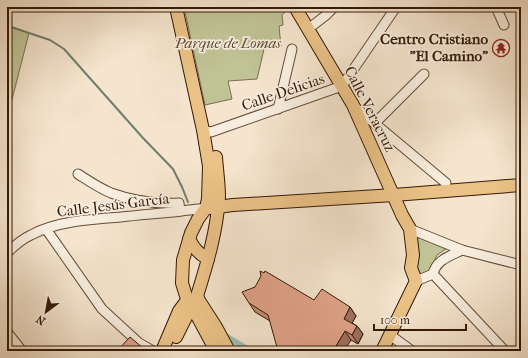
<svg xmlns="http://www.w3.org/2000/svg" width="528" height="358" font-family="'IM FELL French Canon',serif">
  <style>
    .green { fill: #c0c396; stroke: #7a6e4e }
    .lines { fill: none; stroke-linecap: round; stroke-linejoin: round }
    .stream { stroke: #737d6e; stroke-width: 2 }
    .canal { stroke: #9dbfb4; stroke-width: 6 }
    .minor-casing { stroke: #644c38; stroke-width: 11 }
    .major-casing { stroke: #341906; stroke-width: 14 }
    .minor { stroke: #f8eedf; stroke-width: 9 }
    .major { stroke: #eac287; stroke-width: 12 }
    .wall { fill: #c18b75; stroke: #341906 }
    .shaded-wall { fill: #9d715f; stroke: #341906 }
    .building { fill: #e0a288; stroke: #341906 }
    .labels { text-anchor: middle; stroke-width: 3.5; stroke-linejoin: round; paint-order: stroke }
    .poi-label { font-size: 15px; font-weight: bold; fill: #341906; stroke: #f8eedf; text-anchor: end }
    .park-label { font-size: 15px; font-style: italic; fill: #5e4c31; stroke: #f8eedf }
    .street-label { font-size: 15px; fill: #341906; stroke: #f8eedf }
  </style>
  <rect width="100%" height="100%" fill="#f5e5ce"/>
  <filter id="stains"><feTurbulence type="fractalNoise" baseFrequency=".005" numOctaves="4"/><feColorMatrix values="0 0 0 0 .2 0 0 0 0 .09 0 0 0 0 .02 0 0 0 .5 -.17"/></filter>
  <radialGradient id="worn" r=".72"><stop offset=".6" stop-color="#630" stop-opacity="0"/><stop offset="1" stop-color="#630" stop-opacity=".3"/></radialGradient>
  <g class="green">
    <polygon points="184,7 290,7 282,15 283,25 279,26 281,47 265,45 257,79 228,81 232,99 205,105"/>
    <polygon points="7,25 29,33 7,119"/>
    <polygon points="416,235 446,249 437,255 430,270 419,276 417,267 419,256"/>
  </g>
  <g class="lines">
    <polyline class="stream" points="7,25 11,27 50,40 64,49 143,138 173,169 182,187 188,202"/>
    <polyline class="canal" points="222,334 251,351"/>
    <g class="minor-casing">
      <g id="minor">
        <polyline points="496,7 504,25"/>
        <polyline points="308,29 325,16 334,7"/>
        <polyline points="355,107 446,183"/>
        <polyline points="278,109 292,49"/>
        <polyline points="375,123 424,74"/>
        <polyline points="203,130 211,132 342,86 396,7"/>
        <path d="M78,174c11,7 21,14 33,19 22,8 45,11 68,10l1,8"/>
        <polyline points="46,229 102,309 139,343 153,351"/>
        <polyline points="410,229 462,250 521,265"/>
        <path d="M7,253c7,-7 15,-14 24,-18 26,-14 61,-16 90,-18 28,-3 57,-5 85,-9"/>
        <polyline points="433,274 505,351"/>
        <path d="M433,274c3,-14 17,-18 29,-24"/>
        <polyline points="416,281 433,274"/>
        <polyline points="7,332 22,351"/>
        <polyline points="390,335 412,351"/>
      </g>
    </g>
    <g class="major-casing">
      <g id="major">
        <polyline points="295,7 353,105 402,215 410,229 413,255 411,268 416,281 382,351"/>
        <polyline points="210,208 233,205 394,195 521,185"/>
        <path d="M189,239c5,10 10,15 19,20"/>
        <polyline points="198,299 216,327 229,351"/>
        <polyline points="189,301 216,351"/>
        <path d="M176,337l16,-32 6,-6 -1,-3c10,-32 20,-65 22,-99 0,-13 -2,-26 -3,-40"/>
        <polyline points="162,351 179,311 188,299 186,296 182,283 183,260 191,233 198,219 206,208 208,199 209,166 203,130 176,7"/>
      </g>
    </g>
    <use href="#minor" class="minor"/>
    <use href="#major" class="major"/>
  </g>
  <polygon class="wall" points="314,300 350,307 356,316 352,323 357,326 363,334 358,344 351,340 270,321 255,312 249,303"/>
  <g class="shaded-wall">
    <polygon points="350,307 356,316 350,327 344,319"/>
    <polygon points="357,326 363,334 358,344 352,335"/>
    <polygon points="345,331 351,340 344,351 333,351"/>
    <polygon points="143,348 145,351 141,351"/>
  </g>
  <g class="building">
    <polygon points="260,271 264,273 265,271 314,300 322,289 350,307 344,319 357,326 352,335 345,331 333,351 278,351 268,315 249,303 242,292 255,287 261,276"/>
    <polygon points="130,337 143,348 141,351 120,351 118,350"/>
  </g>
  <defs>
    <g id="temple-ring" transform="scale(0.9)"><circle r="9.5" fill="#f8eedf" stroke="#8f2418" stroke-width="1.5"/><path d="M0-6L5-2H3V0L6.5 2.5H4V6H1.5V3h-3V6H-4V2.5H-6.5L-3 0V-2H-5Z" fill="#8f2418"/></g>
  </defs>
  <g fill-rule="evenodd">
    <use href="#temple-ring" x="501" y="48"/>
  </g>
  <g class="labels">
    <g class="poi-label">
      <text x="488" y="44">Centro Cristiano<tspan x="488" dy="17">"El Camino"</tspan></text>
    </g>
    <g class="park-label">
      <text x="228" y="48">Parque de Lomas</text>
    </g>
    <g class="street-label">
      <text transform="translate(283 92) rotate(-19)" y="5">Calle Delicias</text>
      <text transform="translate(370 109) rotate(63)" y="5">Calle Veracruz</text>
      <text transform="translate(113 205) rotate(-7)" y="5">Calle Jesús García</text>
    </g>
  </g>
  <rect width="528" height="358" fill="none" stroke="#f5e5ce" stroke-width="24"/>
  <rect x="8" y="8" width="512" height="342" fill="none" stroke="#341906" stroke-width="2"/>
  <rect x="12" y="12" width="504" height="334" fill="none" stroke="#341906"/>
  <g transform="translate(46 312) rotate(212)" stroke="#f8eedf" stroke-width="3" paint-order="stroke">
  <path d="M0-3L7 15L0 10L-7 15Z" fill="#341906"/>
  <text y="-6" font-size="11" font-weight="bold" text-anchor="middle" fill="#341906">N</text>
  </g>
  <path d="M374 324v6h92v-6" fill="none" stroke="#341906" stroke-width="2"/>
  <text x="380" y="324" font-size="12" fill="#341906" stroke="#f8eedf" stroke-width="3" paint-order="stroke">100 m</text>
  <rect width="100%" height="100%" filter="url(#stains)"/>
  <rect width="100%" height="100%" fill="url(#worn)"/>
</svg>
